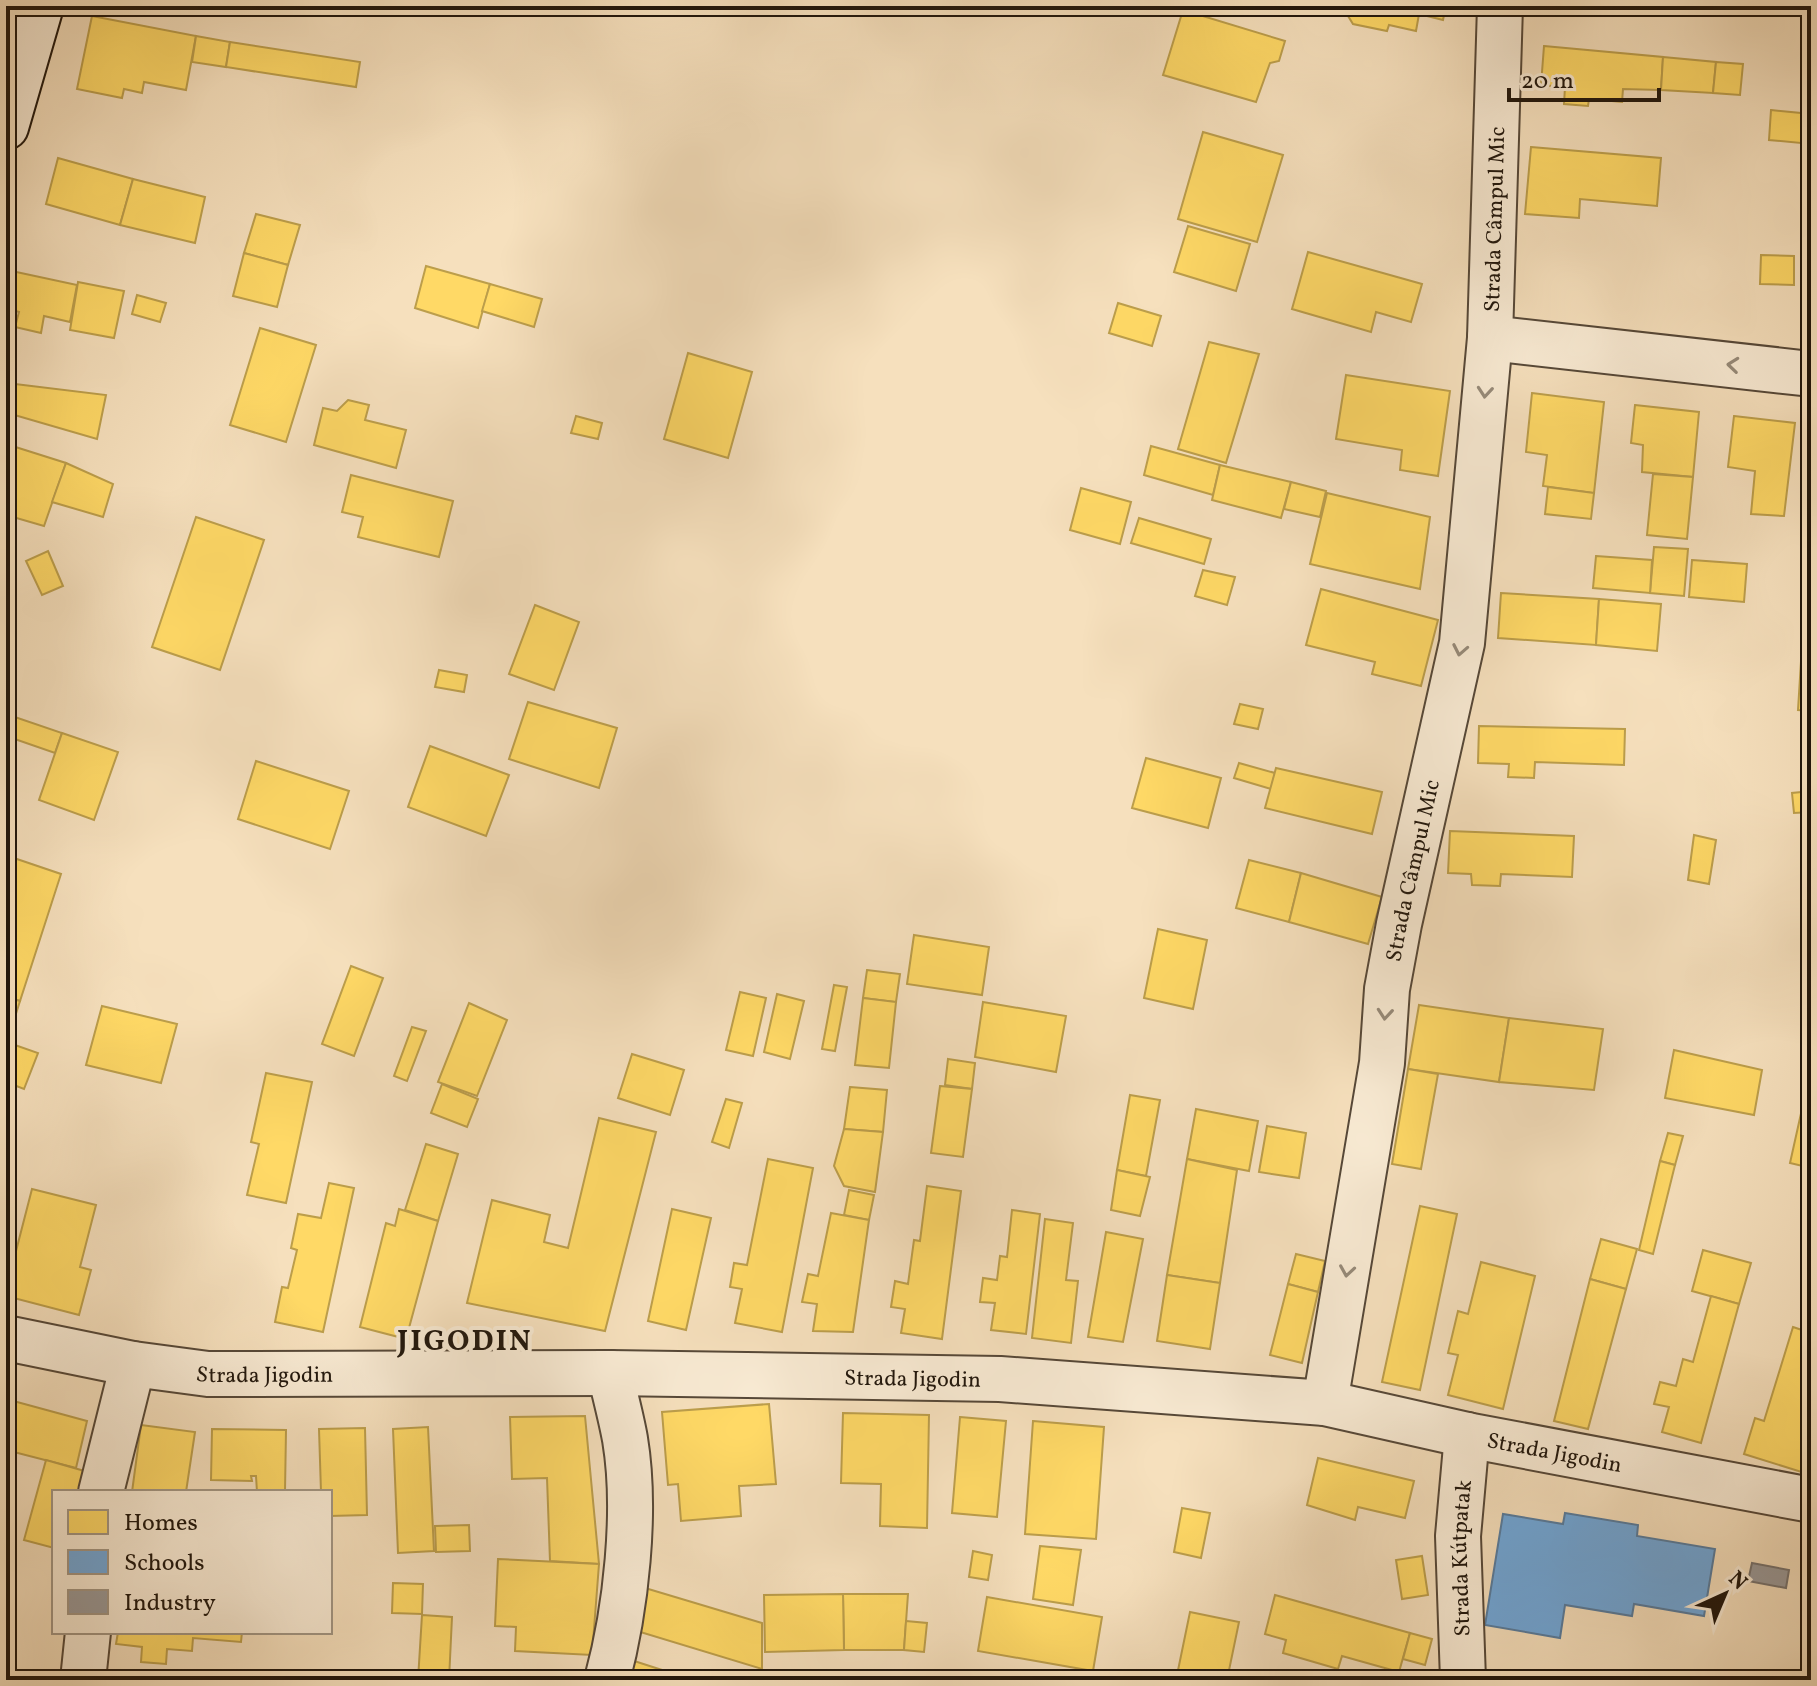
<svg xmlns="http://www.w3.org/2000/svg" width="1817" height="1686" font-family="Vollkorn,serif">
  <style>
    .homes { fill: #ffd966; stroke: #bc9e4b; stroke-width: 2 }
    .schools { fill: #6fa8dc; stroke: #577c9e; stroke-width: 2 }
    .industry { fill: #999; stroke: #75726f; stroke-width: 2 }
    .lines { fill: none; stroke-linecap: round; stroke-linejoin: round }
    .minor-casing { stroke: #564838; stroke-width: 48 }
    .secondary-casing { stroke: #20160c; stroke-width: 48 }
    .minor { stroke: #f9ebd4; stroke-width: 44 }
    .secondary { stroke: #f9ebd4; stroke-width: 44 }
    .oneway { stroke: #978b7a }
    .labels { text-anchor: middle; stroke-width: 8; stroke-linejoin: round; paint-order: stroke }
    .street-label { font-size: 22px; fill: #20160c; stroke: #f9ebd4 }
    .district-label { font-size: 30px; font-weight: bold; letter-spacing: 2px; fill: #20160c; stroke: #f9ebd4 }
  </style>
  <rect width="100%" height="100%" fill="#f6e0bd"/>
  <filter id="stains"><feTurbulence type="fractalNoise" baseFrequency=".0025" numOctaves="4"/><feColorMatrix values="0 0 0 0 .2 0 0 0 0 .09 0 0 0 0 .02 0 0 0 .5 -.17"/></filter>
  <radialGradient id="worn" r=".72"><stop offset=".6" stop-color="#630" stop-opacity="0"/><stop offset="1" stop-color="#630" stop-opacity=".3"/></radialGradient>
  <g class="homes">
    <polygon points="1025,6 1054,6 1051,14"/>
    <polygon points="1325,6 1446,6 1443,20 1419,14 1416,31 1389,25 1387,31 1353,24 1348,16 1324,11"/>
    <polygon points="1183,10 1285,41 1279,61 1270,63 1256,102 1163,75"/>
    <polygon points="92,16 196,36 186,90 144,82 142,93 124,89 122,98 77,89"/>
    <polygon points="196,36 230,42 226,67 192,62"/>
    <polygon points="230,42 360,62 356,87 226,67"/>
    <polygon points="1544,46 1663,57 1661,90 1623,89 1622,102 1589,99 1588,106 1564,104 1565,87 1541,85"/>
    <polygon points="1663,57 1716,62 1713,93 1661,90"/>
    <polygon points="1716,62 1743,64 1740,95 1713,93"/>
    <polygon points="1771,110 1811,114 1811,144 1769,140"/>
    <polygon points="1203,132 1283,155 1257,242 1178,219"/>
    <polygon points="1531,147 1661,158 1657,206 1580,199 1579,218 1525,214"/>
    <polygon points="58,158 133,179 120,225 46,204"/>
    <polygon points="133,179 205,197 195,243 120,225"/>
    <polygon points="256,214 300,225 288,265 244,253"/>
    <polygon points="1188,226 1250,244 1236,291 1174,272"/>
    <polygon points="1308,252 1422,284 1411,322 1376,312 1371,332 1292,309"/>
    <polygon points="244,253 288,265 277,307 233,296"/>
    <polygon points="1761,255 1794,256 1794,285 1760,284"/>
    <polygon points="426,266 490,284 478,328 415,308"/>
    <polygon points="7,270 77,285 70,322 44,316 41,333 15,327 19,312 6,308"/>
    <polygon points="78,282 124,291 114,338 70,330"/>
    <polygon points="490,284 542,299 534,327 482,311"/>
    <polygon points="137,295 166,303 160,322 132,314"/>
    <polygon points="1118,303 1161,316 1152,346 1109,333"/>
    <polygon points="260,328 316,345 286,442 230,425"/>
    <polygon points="1209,342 1259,354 1226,463 1178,449"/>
    <polygon points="688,353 752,372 728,458 664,439"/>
    <polygon points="1346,375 1450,391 1438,476 1400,470 1402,450 1336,439"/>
    <polygon points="15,384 106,395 97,439 11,414"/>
    <polygon points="1532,393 1604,402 1594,493 1543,486 1547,455 1526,452"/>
    <polygon points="348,400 369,405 365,420 406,430 396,468 314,445 323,408 337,411"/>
    <polygon points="1635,405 1699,412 1693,477 1642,472 1643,445 1631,443"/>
    <polygon points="576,416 602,423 598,439 571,433"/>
    <polygon points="1734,416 1795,423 1784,516 1751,514 1755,471 1728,467"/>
    <polygon points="6,444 66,463 44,526 6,515"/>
    <polygon points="1151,446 1220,465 1213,495 1144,475"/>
    <polygon points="66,463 113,484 103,517 52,502"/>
    <polygon points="1220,465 1291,482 1281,518 1212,500"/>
    <polygon points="1653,474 1693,477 1687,539 1647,535"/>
    <polygon points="351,475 453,501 439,557 358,537 363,517 342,512"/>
    <polygon points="1291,482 1326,491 1320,517 1284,509"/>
    <polygon points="1548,487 1594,493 1591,519 1545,514"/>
    <polygon points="1081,488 1131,502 1120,544 1070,530"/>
    <polygon points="1327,493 1430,517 1420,589 1310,564"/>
    <polygon points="196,517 264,540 220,670 152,647"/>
    <polygon points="1139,518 1211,539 1204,564 1131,543"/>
    <polygon points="1654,547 1688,549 1684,596 1650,593"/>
    <polygon points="48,551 63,586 42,595 26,561"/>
    <polygon points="1596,556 1652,560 1650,593 1593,588"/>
    <polygon points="1692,560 1747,564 1744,602 1689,597"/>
    <polygon points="1203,570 1235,577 1227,605 1195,596"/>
    <polygon points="1321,589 1438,620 1421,686 1372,674 1375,662 1306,645"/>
    <polygon points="1501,593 1599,599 1596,645 1498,638"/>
    <polygon points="1599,599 1661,604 1657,651 1596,645"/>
    <polygon points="535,605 579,622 554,690 509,674"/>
    <polygon points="1804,613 1811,613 1811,711 1798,710"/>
    <polygon points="439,670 467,675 464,692 435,687"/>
    <polygon points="528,702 617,728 599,788 509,759"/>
    <polygon points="1240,704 1263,709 1258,729 1234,724"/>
    <polygon points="6,714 62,733 55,753 6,736"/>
    <polygon points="1479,726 1625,729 1624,765 1535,762 1534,778 1508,777 1509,764 1478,763"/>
    <polygon points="62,733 118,752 94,820 39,800"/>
    <polygon points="430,746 509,775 486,836 408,807"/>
    <polygon points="1146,758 1221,778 1208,828 1132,808"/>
    <polygon points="256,761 349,791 330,849 238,819"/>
    <polygon points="1239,763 1275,773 1271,789 1234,778"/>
    <polygon points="1276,768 1382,792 1372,834 1265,808"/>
    <polygon points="1811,791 1811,812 1794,813 1792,793"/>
    <polygon points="1450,831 1574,836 1572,877 1501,874 1500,886 1472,885 1471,874 1448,873"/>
    <polygon points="1694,835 1716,840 1709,884 1688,880"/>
    <polygon points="8,856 61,874 20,1001 6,997"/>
    <polygon points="1249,860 1301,873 1289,922 1236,908"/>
    <polygon points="1301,873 1382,897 1368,944 1289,922"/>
    <polygon points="1158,929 1207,940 1193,1009 1144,998"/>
    <polygon points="914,935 989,947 982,995 907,984"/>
    <polygon points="351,966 383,978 354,1056 322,1044"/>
    <polygon points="867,970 900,974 896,1002 863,998"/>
    <polygon points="834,985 847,987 835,1051 822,1049"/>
    <polygon points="740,992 766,998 753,1056 726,1050"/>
    <polygon points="777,994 804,1001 790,1059 764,1052"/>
    <polygon points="6,997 20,1001 9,1036 6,1035"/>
    <polygon points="863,998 896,1002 889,1068 855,1065"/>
    <polygon points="983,1002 1066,1016 1056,1072 975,1057"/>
    <polygon points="469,1003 507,1020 477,1096 438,1082"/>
    <polygon points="1419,1005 1509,1018 1499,1082 1408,1069"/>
    <polygon points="102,1006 177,1024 161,1083 86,1065"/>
    <polygon points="1509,1018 1603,1029 1594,1090 1499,1082"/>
    <polygon points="412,1027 426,1031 407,1081 394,1076"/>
    <polygon points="12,1044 38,1053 24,1089 6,1082 6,1061"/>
    <polygon points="1674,1050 1762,1070 1754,1115 1665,1098"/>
    <polygon points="632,1054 684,1070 670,1115 618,1098"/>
    <polygon points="948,1059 975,1063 972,1089 945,1085"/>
    <polygon points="1408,1069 1438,1074 1421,1169 1392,1164"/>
    <polygon points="266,1073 312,1082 286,1203 247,1195 259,1144 251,1142"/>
    <polygon points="442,1084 478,1099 467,1127 431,1113"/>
    <polygon points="940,1086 972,1089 963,1157 931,1153"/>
    <polygon points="850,1087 887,1090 883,1132 844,1129"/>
    <polygon points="1130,1095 1160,1100 1146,1176 1117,1170"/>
    <polygon points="726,1099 742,1103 729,1148 712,1142"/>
    <polygon points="1196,1109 1258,1121 1249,1171 1187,1159"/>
    <polygon points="1802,1109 1811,1111 1811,1168 1790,1163"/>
    <polygon points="599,1118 656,1132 605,1331 467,1303 492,1200 550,1215 544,1242 568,1248"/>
    <polygon points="1267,1126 1306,1133 1299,1178 1259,1172"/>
    <polygon points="844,1129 883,1132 875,1192 844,1186 834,1166"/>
    <polygon points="1668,1133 1683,1136 1675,1165 1660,1161"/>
    <polygon points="426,1144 458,1154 438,1221 405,1210"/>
    <polygon points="768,1159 813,1168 782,1332 735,1323 742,1289 730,1287 734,1263 747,1265"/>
    <polygon points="1187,1159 1237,1170 1220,1283 1167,1275"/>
    <polygon points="1660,1161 1675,1165 1653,1254 1639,1250"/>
    <polygon points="1117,1170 1150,1177 1140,1216 1111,1210"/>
    <polygon points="329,1183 354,1188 323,1332 275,1322 282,1287 288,1288 297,1250 291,1248 298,1214 321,1218"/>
    <polygon points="927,1186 961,1191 942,1339 901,1333 905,1309 891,1307 895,1281 908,1284 914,1240 920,1241"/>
    <polygon points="32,1189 96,1205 80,1267 91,1270 79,1315 6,1296 6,1249 16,1251"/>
    <polygon points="849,1190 874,1195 869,1220 844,1215"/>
    <polygon points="1420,1206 1457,1214 1420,1390 1382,1382"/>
    <polygon points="399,1209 438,1221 406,1339 360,1327 386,1223 395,1226"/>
    <polygon points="672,1209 711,1218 686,1330 648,1321"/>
    <polygon points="1012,1210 1040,1214 1026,1334 991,1330 995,1303 980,1302 983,1278 997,1280 1000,1256 1007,1257"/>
    <polygon points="831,1213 869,1220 853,1332 813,1331 817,1304 802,1302 808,1274 818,1276"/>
    <polygon points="1045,1219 1073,1223 1066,1280 1078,1281 1071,1343 1032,1338"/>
    <polygon points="1106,1232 1143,1239 1123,1342 1088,1337"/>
    <polygon points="1601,1239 1637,1249 1626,1289 1590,1279"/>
    <polygon points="1703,1250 1751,1263 1739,1304 1692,1291"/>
    <polygon points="1296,1254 1325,1261 1318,1292 1288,1284"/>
    <polygon points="1481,1262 1535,1276 1503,1409 1448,1395 1458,1355 1448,1353 1458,1311 1468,1314"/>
    <polygon points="1167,1275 1220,1283 1210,1349 1157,1341"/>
    <polygon points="1590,1279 1626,1289 1588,1429 1554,1421"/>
    <polygon points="1288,1284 1318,1292 1302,1363 1270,1355"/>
    <polygon points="1711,1296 1739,1304 1701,1443 1662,1432 1669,1407 1654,1404 1660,1382 1676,1386 1683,1359 1693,1362"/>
    <polygon points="1793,1327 1811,1333 1811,1475 1744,1454 1755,1418 1764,1421"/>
    <polygon points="6,1399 87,1421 76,1468 6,1450"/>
    <polygon points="769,1404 776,1484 739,1486 741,1516 681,1521 678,1484 668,1485 662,1412"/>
    <polygon points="843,1413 929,1415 927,1528 880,1526 881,1484 841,1483"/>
    <polygon points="585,1416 599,1564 550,1561 547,1478 512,1479 510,1417"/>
    <polygon points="960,1417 1006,1421 997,1517 952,1513"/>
    <polygon points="1033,1421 1104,1427 1096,1539 1025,1534"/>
    <polygon points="141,1425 195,1432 186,1492 132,1492"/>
    <polygon points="428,1427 434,1551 398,1553 393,1429"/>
    <polygon points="365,1428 367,1515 330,1516 330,1492 321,1492 319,1429"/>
    <polygon points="212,1429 286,1430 285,1492 257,1492 256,1476 251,1476 252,1481 211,1480"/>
    <polygon points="1318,1458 1414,1481 1405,1518 1358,1507 1355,1520 1307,1505"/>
    <polygon points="46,1460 88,1472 83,1492 54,1492 54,1548 24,1540"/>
    <polygon points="1182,1508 1210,1513 1201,1558 1174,1552"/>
    <polygon points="469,1525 470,1551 436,1552 435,1526"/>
    <polygon points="1040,1546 1081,1550 1073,1605 1033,1599"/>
    <polygon points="973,1551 992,1555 988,1580 969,1577"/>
    <polygon points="1422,1556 1428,1595 1402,1599 1396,1560"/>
    <polygon points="498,1559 599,1564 592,1655 515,1651 516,1627 495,1626"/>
    <polygon points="393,1583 423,1584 422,1614 392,1613"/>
    <polygon points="635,1585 762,1623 762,1669 637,1631"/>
    <polygon points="843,1594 908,1594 904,1650 844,1650"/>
    <polygon points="843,1594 844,1650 765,1652 764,1595"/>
    <polygon points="1275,1595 1410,1633 1399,1672 1342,1656 1338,1669 1283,1653 1286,1640 1265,1634"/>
    <polygon points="987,1597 1102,1617 1093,1671 978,1651"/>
    <polygon points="1190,1612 1239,1622 1227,1680 1176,1680"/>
    <polygon points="422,1615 452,1617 449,1680 418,1680"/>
    <polygon points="906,1621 927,1623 924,1652 904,1650"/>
    <polygon points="118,1632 242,1632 241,1642 193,1638 192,1651 167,1649 166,1664 141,1662 142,1647 116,1644"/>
    <polygon points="1410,1633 1432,1639 1425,1665 1403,1659"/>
    <polygon points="628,1659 693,1680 622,1680"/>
  </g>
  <polygon class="schools" points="1565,1513 1638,1525 1637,1536 1715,1549 1704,1616 1634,1604 1632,1616 1565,1605 1560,1638 1485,1625 1503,1514 1563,1524"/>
  <polygon class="industry" points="1752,1563 1789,1570 1786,1588 1748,1581"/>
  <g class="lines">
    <g class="minor-casing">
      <g id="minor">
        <polyline points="1490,338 1811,374"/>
        <path id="s1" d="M6,1338l127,26 75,10 402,-1 390,6 325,24 142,32 344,65"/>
        <path id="s2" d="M1325,1403l57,-340 5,-74 12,-65 63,-281 28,-305 10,-332"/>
        <polyline points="101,1492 133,1364"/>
        <polyline points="83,1680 88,1632"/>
        <path d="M607,1680c19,-70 30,-169 18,-241 -4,-22 -10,-44 -15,-66"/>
        <path id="s3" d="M1463,1680l-5,-144 9,-101"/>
      </g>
    </g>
    <g class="secondary-casing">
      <polyline id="secondary" points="6,127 41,6"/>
    </g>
    <use href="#minor" class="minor"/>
    <use href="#secondary" class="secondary"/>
  </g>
  <defs><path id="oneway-chevron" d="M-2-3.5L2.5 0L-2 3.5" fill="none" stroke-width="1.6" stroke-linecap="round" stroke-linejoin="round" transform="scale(2)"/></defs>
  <g class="oneway">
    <use href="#oneway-chevron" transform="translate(1733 365) rotate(-174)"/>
    <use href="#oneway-chevron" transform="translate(1485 392) rotate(95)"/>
    <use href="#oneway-chevron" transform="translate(1460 650) rotate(101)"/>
    <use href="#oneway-chevron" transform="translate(1385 1014) rotate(95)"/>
    <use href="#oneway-chevron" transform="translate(1347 1271) rotate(99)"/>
  </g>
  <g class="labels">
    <g class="street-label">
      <text dy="8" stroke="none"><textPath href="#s2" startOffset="1198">Strada Câmpul Mic</textPath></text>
      <text dy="8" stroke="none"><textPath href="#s2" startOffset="540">Strada Câmpul Mic</textPath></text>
      <text dy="8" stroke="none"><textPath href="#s1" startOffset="262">Strada Jigodin</textPath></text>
      <text dy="8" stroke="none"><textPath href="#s1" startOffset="910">Strada Jigodin</textPath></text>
      <text dy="8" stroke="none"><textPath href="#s1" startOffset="1558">Strada Jigodin</textPath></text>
      <text dy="8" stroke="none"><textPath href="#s3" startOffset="122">Strada Kútpatak</textPath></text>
    </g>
    <g class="district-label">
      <text x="465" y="1350">JIGODIN</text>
    </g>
  </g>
  <rect width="1817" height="1686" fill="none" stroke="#f6e0bd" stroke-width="32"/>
  <rect x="8" y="8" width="1801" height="1670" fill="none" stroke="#20160c" stroke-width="4"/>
  <rect x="16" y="16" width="1785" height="1654" fill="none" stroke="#20160c" stroke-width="2"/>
  <rect x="52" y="1490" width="280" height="144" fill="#f9ebd4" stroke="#a29684" stroke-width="2"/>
  <rect x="68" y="1510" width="40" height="24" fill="#ffd966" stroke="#a29684" stroke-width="2"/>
  <text x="124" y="1530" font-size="24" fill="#20160c">Homes</text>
  <rect x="68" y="1550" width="40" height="24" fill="#6fa8dc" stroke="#a29684" stroke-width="2"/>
  <text x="124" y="1570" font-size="24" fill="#20160c">Schools</text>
  <rect x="68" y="1590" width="40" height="24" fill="#999999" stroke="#a29684" stroke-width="2"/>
  <text x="124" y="1610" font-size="24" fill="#20160c">Industry</text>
  <g transform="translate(1725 1594) rotate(44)" stroke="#f9ebd4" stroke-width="6" paint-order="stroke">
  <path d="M0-6L14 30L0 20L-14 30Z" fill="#20160c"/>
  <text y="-12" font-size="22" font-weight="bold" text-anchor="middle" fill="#20160c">N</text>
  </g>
  <path d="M1509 88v12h150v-12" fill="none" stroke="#20160c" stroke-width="4"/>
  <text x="1521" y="88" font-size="24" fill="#20160c" stroke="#f9ebd4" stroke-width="6" paint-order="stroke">20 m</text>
  <rect width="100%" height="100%" filter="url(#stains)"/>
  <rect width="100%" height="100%" fill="url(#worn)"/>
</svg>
